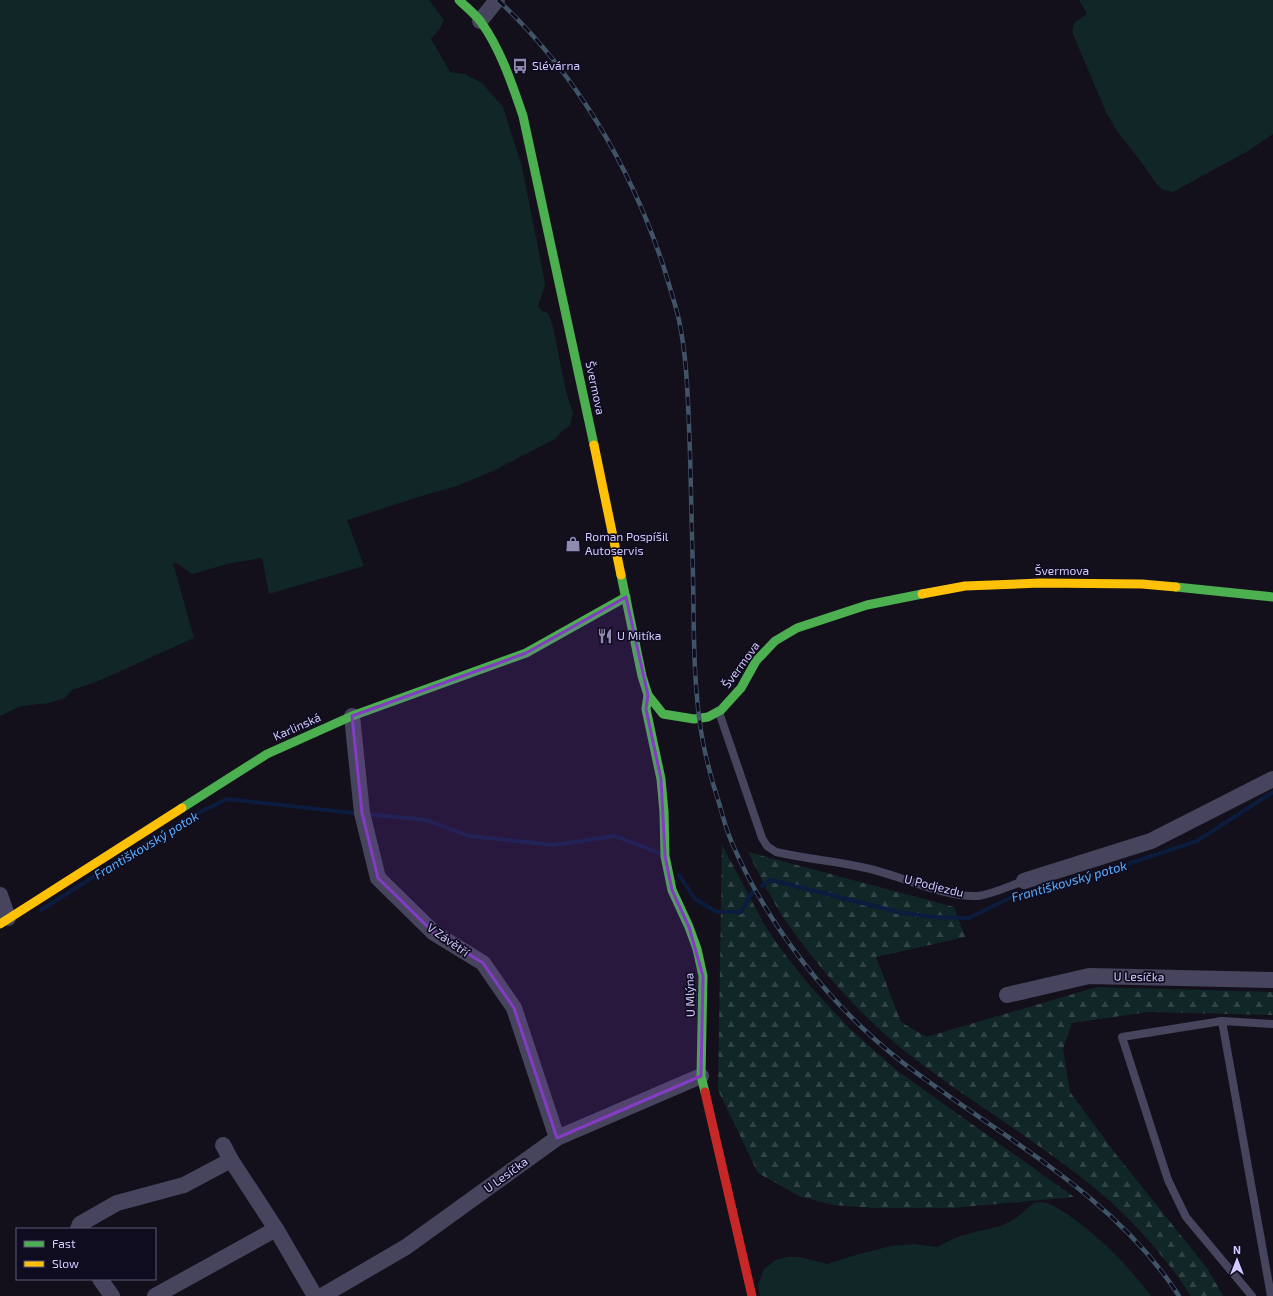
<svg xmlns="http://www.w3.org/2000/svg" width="1273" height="1296" font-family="'Exo 2',sans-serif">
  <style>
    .green { fill: #102627 }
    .forest { fill: url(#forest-firs) }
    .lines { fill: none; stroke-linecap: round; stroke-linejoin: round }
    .stream { stroke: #0b1c3e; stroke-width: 4 }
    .lane { stroke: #46455d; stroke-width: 8 }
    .street { stroke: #46455d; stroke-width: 16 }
    .fast { stroke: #4caf50; stroke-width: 9 }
    .slow { stroke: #ffc107; stroke-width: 9 }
    .jam { stroke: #c62828; stroke-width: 9 }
    .rail-casing { stroke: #3f5466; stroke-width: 4.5 }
    .rail { stroke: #100c20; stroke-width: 3; stroke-dasharray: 9; stroke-linecap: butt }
    .marked { fill: #843cc5; fill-opacity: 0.2; stroke: #843cc5; stroke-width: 3; stroke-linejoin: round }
    .labels { text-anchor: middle; stroke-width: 3.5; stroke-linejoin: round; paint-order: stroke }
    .poi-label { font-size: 12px; fill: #d2cbff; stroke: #100c20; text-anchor: start }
    .street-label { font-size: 12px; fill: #d2cbff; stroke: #100c20 }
    .water-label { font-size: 13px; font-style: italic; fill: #59afff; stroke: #100c20 }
  </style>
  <defs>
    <pattern id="forest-firs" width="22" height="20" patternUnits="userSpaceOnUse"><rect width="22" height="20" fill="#102627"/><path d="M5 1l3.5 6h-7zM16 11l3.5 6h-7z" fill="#324447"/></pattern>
  </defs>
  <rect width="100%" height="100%" fill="#13101c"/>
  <g class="green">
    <polygon points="0,0 429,0 444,20 441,27 431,39 450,72 465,74 482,83 503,107 522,167 544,278 545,285 538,306 542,311 548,313 553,327 566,392 573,413 570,426 562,431 555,439 493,471 457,486 428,494 347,520 364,566 269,594 262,558 231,563 192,574 178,564 173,563 194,638 96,682 72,690 65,698 49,703 21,706 0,716"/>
    <polygon points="1079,0 1273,0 1273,134 1248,151 1173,192 1164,190 1158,186 1142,163 1117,131 1106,112 1072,32 1074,23 1087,14"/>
    <path d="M1042,1202c10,1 16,7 25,12 33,23 60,50 84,82h-391l-2,-11 6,-16 12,-9 11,-3h12l28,7 32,-10 32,-8 23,-2 23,3 20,-10 18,-5 26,-6 14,-7 19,-16z"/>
  </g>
  <g class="forest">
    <polygon points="722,845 765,926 786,956 810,986 849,1028 895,1069 1074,1197 953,1208 874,1208 833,1205 799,1196 758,1173 718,1090"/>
    <path d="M748,852l206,55 11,30 -89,20 25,65 25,15 171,-50 176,5v23l-125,-3 -76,11 -9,26 7,43 48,65 89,111 16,28h-32c-28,-43 -64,-83 -105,-115 -57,-45 -121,-83 -179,-128 -47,-38 -90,-86 -124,-136 -13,-21 -24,-43 -35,-65z"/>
  </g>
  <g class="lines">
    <g class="stream">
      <polyline points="367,814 426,820 469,836 554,845 615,836 659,853"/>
      <polyline points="180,822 227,799 354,813"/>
      <polyline points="679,875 695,899 717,912 741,912 753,891"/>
      <polyline points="762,886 771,880 898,912 933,917 969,918 1018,894 1103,872 1197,841 1273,792"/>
      <polyline points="41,910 155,838"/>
    </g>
    <g class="lane">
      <path d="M719,712l43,126 5,8 9,6c30,7 60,9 90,16 34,7 78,30 112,28 15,-2 31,-10 46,-15"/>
      <polyline points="1222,1021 1271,1296"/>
      <polyline points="1252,1296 1186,1217 1168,1180 1122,1037 1222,1021 1273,1024"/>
    </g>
    <g class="street">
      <polyline points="480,21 497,0"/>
      <polyline points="352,716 362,813 378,878 434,933 483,963 514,1008 557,1138"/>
      <polyline points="1024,881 1151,841 1273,779"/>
      <polyline points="0,895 8,918"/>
      <polyline points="1007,995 1089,976 1273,980"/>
      <polyline points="223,1145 231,1160"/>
      <polyline points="78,1229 80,1224 117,1203 184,1185 231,1160 276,1229 315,1296"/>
      <polyline points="100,1279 112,1296"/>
      <polyline points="155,1296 276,1229"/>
      <polyline points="322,1296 406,1247 557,1138 701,1076"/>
    </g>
    <g class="fast">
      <path d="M459,0c7,7 16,14 22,22 20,28 31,62 42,94l71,329"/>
      <polyline points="621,575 642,676 648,695 663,714 694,719 708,717 721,710 741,688 756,661 775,641 797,628 867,605 922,594"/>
      <polyline points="1176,587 1273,597"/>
      <polyline points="648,695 646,709 661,779 664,812 665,856 672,890 689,927 697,949 703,976 701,1076 705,1092"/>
      <polyline points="182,808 267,754 352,716 526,653 626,597"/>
    </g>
    <g class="slow">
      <polyline points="594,445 621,575"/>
      <polyline points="922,594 965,586 1040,583 1142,584 1176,587"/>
      <polyline points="0,924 182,808"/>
    </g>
    <polyline class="jam" points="705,1092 752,1296"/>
    <g class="rail-casing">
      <path id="rail" d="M498,0c78,73 133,167 166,268 5,17 11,35 15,52 9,43 9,88 11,132 1,41 2,82 3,124 1,52 0,103 8,155 4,25 11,51 19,75 3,12 7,25 12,37 36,83 98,163 170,219 95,73 211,131 277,234"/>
    </g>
    <use href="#rail" class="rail"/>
  </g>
  <path class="marked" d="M626,597l22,98 -2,14 15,70 4,77 7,34 17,37 14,49 -2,100 -144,62 -43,-130 -31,-45 -49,-30 -56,-55 -16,-65 -10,-97 174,-63z"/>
  <defs>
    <g id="bus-bare" transform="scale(1.2)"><path d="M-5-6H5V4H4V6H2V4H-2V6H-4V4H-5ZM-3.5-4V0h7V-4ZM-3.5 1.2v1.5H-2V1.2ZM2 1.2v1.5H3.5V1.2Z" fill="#8f8ab0" stroke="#100c20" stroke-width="2.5" paint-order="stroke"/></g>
    <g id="shop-bare" transform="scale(1.2)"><path d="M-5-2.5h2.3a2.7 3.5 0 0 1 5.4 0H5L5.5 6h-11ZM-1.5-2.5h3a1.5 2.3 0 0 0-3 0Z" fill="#8f8ab0" stroke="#100c20" stroke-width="2.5" paint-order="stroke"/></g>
    <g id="restaurant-bare" transform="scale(1.2)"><path d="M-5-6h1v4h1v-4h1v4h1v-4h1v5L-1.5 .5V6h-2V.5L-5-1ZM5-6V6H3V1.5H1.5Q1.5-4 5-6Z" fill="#8f8ab0" stroke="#100c20" stroke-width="2.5" paint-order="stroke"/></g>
  </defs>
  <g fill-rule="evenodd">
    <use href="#bus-bare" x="520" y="66"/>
    <use href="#shop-bare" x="573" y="544"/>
    <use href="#restaurant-bare" x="605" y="636"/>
  </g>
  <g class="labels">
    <g class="poi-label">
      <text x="532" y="70">Slévárna</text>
      <text x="585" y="541">Roman Pospíšil<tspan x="585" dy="14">Autoservis</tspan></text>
      <text x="617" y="640">U Mitíka</text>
    </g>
    <g class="street-label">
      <text transform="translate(595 388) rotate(78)" y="4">Švermova</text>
      <text x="1062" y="575">Švermova</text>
      <text transform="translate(741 665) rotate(-54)" y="4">Švermova</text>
      <text transform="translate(297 727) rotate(-24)" y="4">Karlinská</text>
      <text transform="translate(934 886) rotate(14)" y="4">U Podjezdu</text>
      <text transform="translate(448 940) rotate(35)" y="4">V Závětří</text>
      <text transform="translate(1139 977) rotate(1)" y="4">U Lesíčka</text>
      <text transform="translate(690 995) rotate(-92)" y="4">U Mlýna</text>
      <text transform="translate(506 1175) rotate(-36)" y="4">U Lesíčka</text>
    </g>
    <g class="water-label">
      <text transform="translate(146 845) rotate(-31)" y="5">Františkovský potok</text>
      <text transform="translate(1069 881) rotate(-16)" y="5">Františkovský potok</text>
    </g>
  </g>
  <rect x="16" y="1228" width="140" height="52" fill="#100c20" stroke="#5e5879"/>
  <rect x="24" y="1241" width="20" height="6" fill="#4caf50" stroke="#5e5879"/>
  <text x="52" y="1248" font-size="12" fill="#d2cbff">Fast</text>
  <rect x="24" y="1261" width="20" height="6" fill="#ffc107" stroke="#5e5879"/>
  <text x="52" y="1268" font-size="12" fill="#d2cbff">Slow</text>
  <g transform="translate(1237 1260)" stroke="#100c20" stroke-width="3" paint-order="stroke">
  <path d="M0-3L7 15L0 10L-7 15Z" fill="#d2cbff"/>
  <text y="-6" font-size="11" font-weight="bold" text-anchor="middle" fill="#d2cbff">N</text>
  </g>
</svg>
